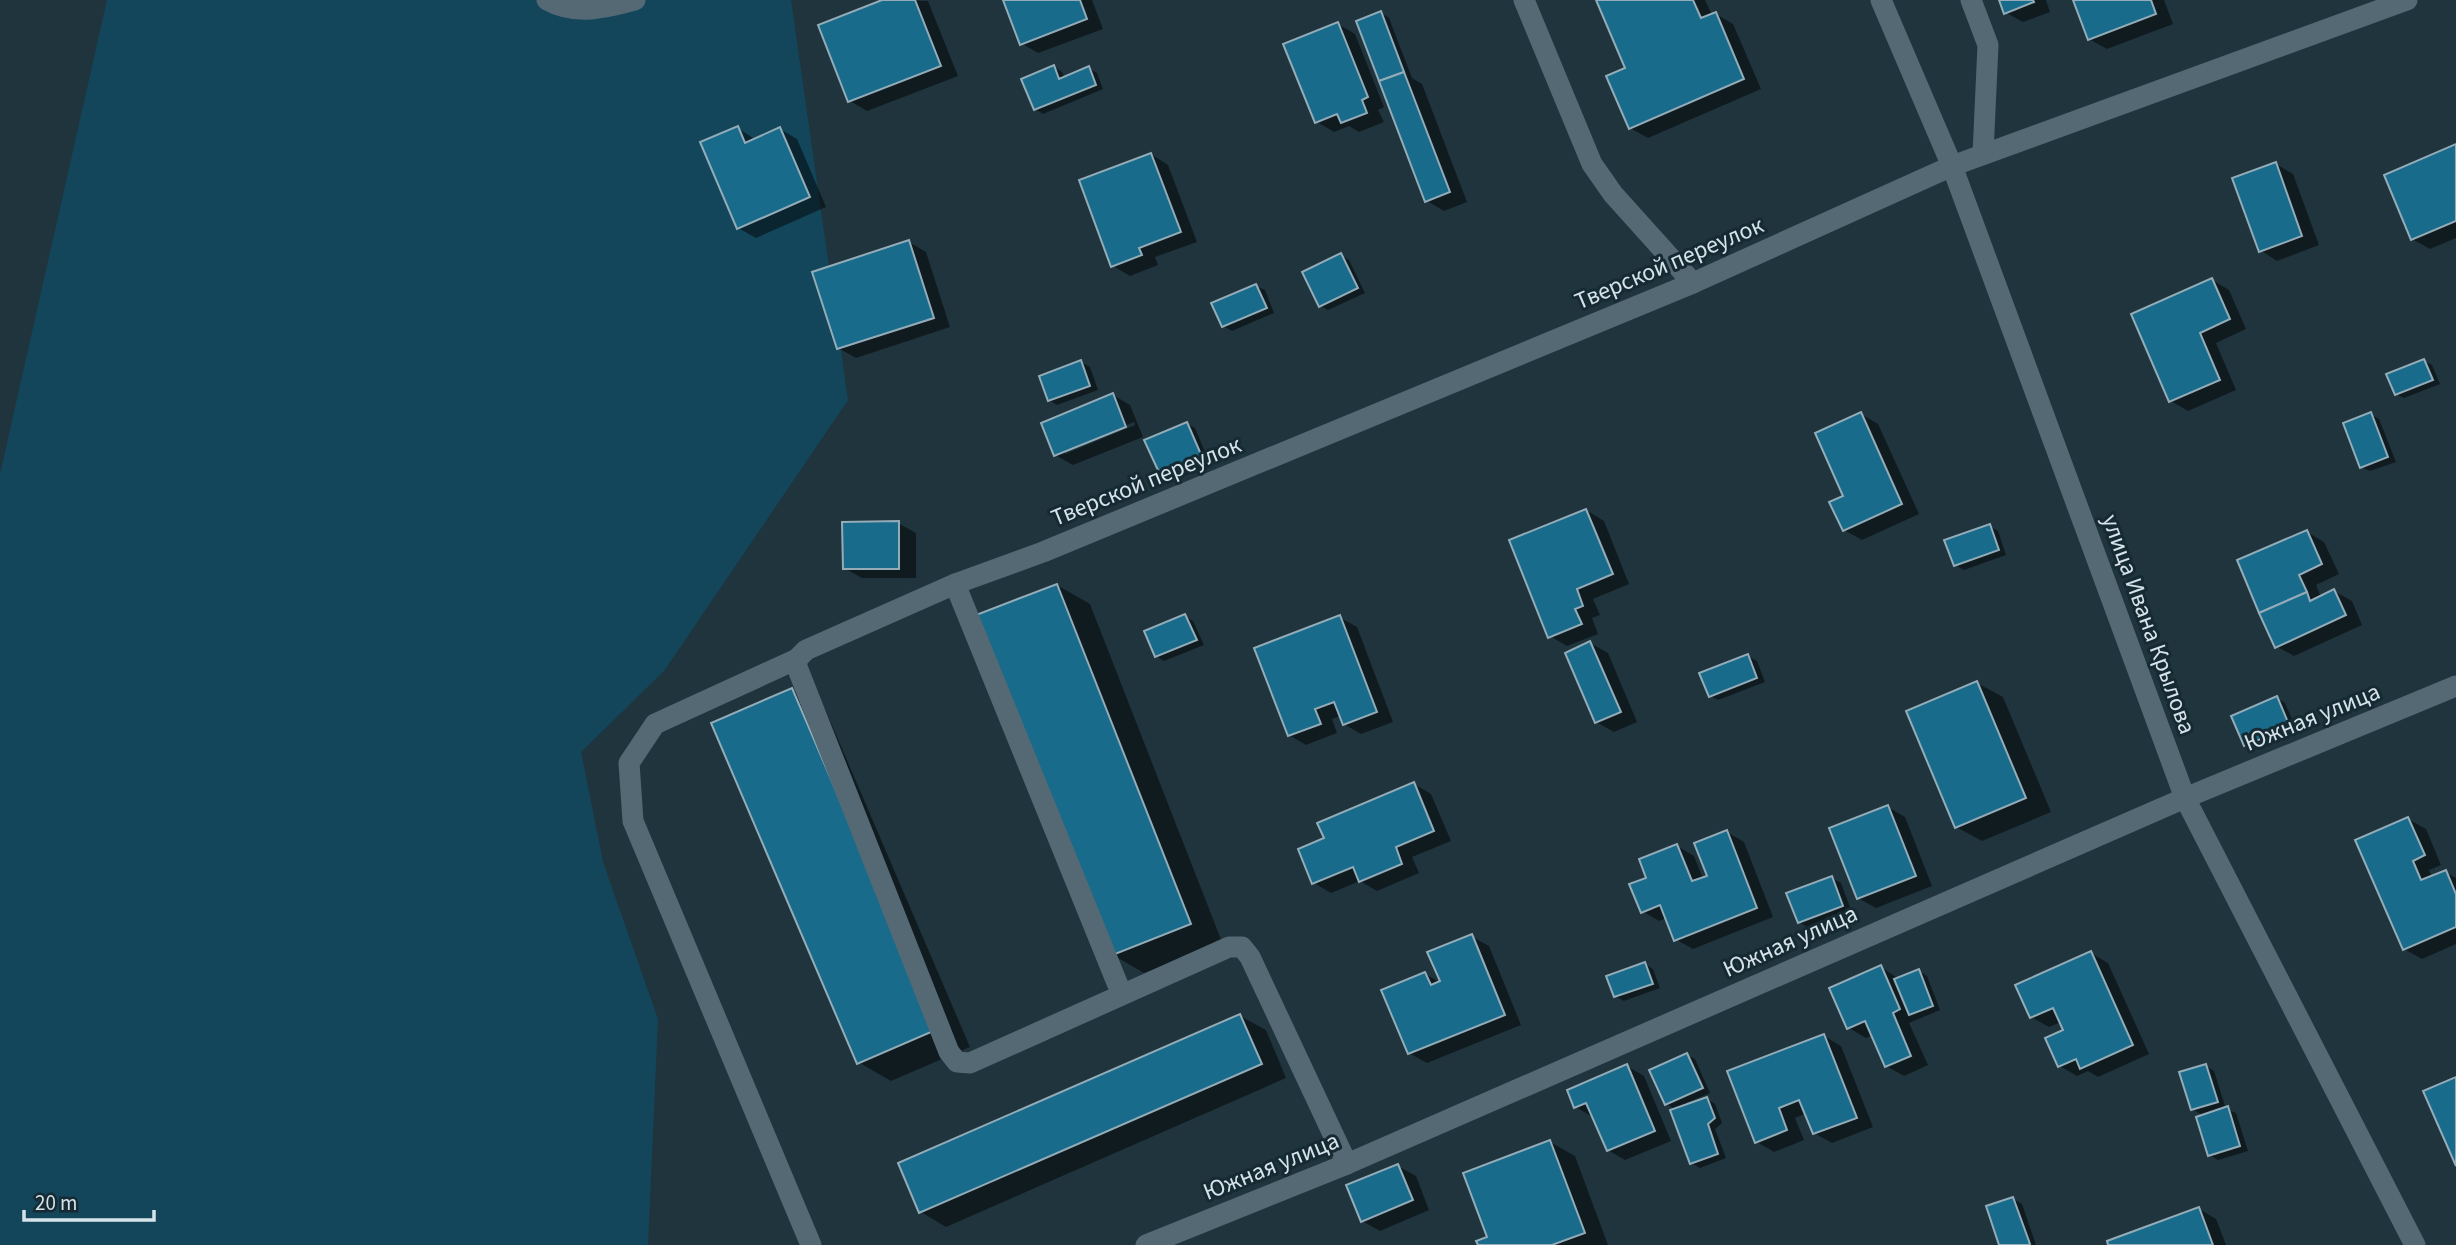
<svg xmlns="http://www.w3.org/2000/svg" width="2456" height="1245" font-family="'Source Sans 3',sans-serif">
  <style>
    .green { fill: #13465b }
    .shadow { fill: #0007; fill-rule: evenodd }
    .building { fill: #186b8b; stroke: #94acb8; stroke-width: 2 }
    .lines { fill: none; stroke-linecap: round; stroke-linejoin: round }
    .lane { stroke: #546974; stroke-width: 21 }
    .street { stroke: #546974; stroke-width: 21 }
    .labels { text-anchor: middle; stroke-width: 6; stroke-linejoin: round; paint-order: stroke }
    .street-label { font-size: 24px; fill: #d7e3ea; stroke: #162a33 }
  </style>
  <rect width="100%" height="100%" fill="#1f343d"/>
  <polygon class="green" points="107,0 791,0 848,400 664,671 581,752 603,862 658,1019 648,1245 0,1245 0,474"/>
  <g class="shadow">
    <polygon points="887,0 928,1 958,76 867,111 850,101"/>
    <polygon points="1005,0 1092,0 1103,29 1038,53 1021,43"/>
    <polygon points="1598,0 1705,0 1712,15 1716,14 1733,24 1761,89 1648,138 1630,128 1627,69"/>
    <polygon points="2001,0 2046,0 2050,12 2023,22 2005,12"/>
    <polygon points="2075,0 2164,0 2173,24 2107,49 2089,39"/>
    <polygon points="1381,13 1389,18 1412,78 1422,84 1467,202 1444,211 1427,201"/>
    <polygon points="1338,24 1355,34 1384,107 1378,110 1384,122 1359,132 1349,126 1334,132 1317,122"/>
    <polygon points="1054,67 1062,72 1065,78 1088,68 1097,73 1103,89 1043,114 1035,109"/>
    <polygon points="738,128 756,140 780,129 797,139 826,207 756,238 738,228"/>
    <polygon points="2456,146 2456,238 2430,249 2412,239"/>
    <polygon points="1151,154 1168,165 1197,242 1155,257 1158,265 1130,276 1113,266"/>
    <polygon points="2276,164 2293,174 2319,245 2277,261 2260,250"/>
    <polygon points="909,242 926,252 950,327 856,358 838,348"/>
    <polygon points="1341,255 1349,260 1365,293 1328,310 1320,306"/>
    <polygon points="2212,280 2229,290 2246,329 2216,343 2236,390 2188,411 2171,401"/>
    <polygon points="1256,286 1265,290 1274,313 1232,331 1223,326"/>
    <polygon points="2424,361 2432,365 2440,384 2404,398 2396,394"/>
    <polygon points="1081,362 1090,367 1098,390 1057,405 1049,400"/>
    <path d="M1113,395l17,10 13,32 -70,28 -18,-10zM1134,422l1,3 -70,29v-4z"/>
    <polygon points="1861,414 1878,424 1919,514 1862,540 1844,530 1845,497"/>
    <polygon points="2370,414 2379,419 2396,462 2370,471 2361,467"/>
    <polygon points="1186,423 1195,428 1210,464 1171,482 1163,477"/>
    <polygon points="1586,510 1604,521 1629,584 1593,599 1600,615 1592,618 1598,634 1567,646 1550,636"/>
    <polygon points="898,523 916,533 916,578 862,578 844,568"/>
    <polygon points="1989,526 1998,531 2006,555 1964,570 1955,565"/>
    <polygon points="2307,532 2324,542 2339,574 2316,585 2321,597 2334,591 2352,601 2362,625 2294,656 2276,646"/>
    <polygon points="1057,585 1090,604 1222,942 1144,973 1111,954"/>
    <polygon points="1185,616 1193,621 1204,645 1164,661 1156,656"/>
    <polygon points="1339,617 1357,627 1393,722 1361,734 1344,724 1341,716 1332,719 1337,733 1306,745 1289,735"/>
    <polygon points="1590,643 1608,653 1637,722 1614,732 1596,722"/>
    <polygon points="1748,656 1757,661 1765,682 1718,700 1710,696"/>
    <polygon points="1977,683 2003,697 2051,812 1982,841 1956,827"/>
    <polygon points="792,690 825,709 970,1047 891,1081 858,1062"/>
    <polygon points="2277,698 2285,703 2297,731 2253,750 2245,745"/>
    <polygon points="1414,784 1431,794 1451,841 1412,857 1419,873 1377,891 1360,881 1331,893 1314,883 1326,839"/>
    <polygon points="1888,807 1905,817 1932,886 1876,908 1858,898"/>
    <polygon points="2408,819 2426,829 2441,865 2429,870 2432,877 2445,872 2456,878 2456,944 2422,959 2404,949"/>
    <polygon points="1727,832 1744,842 1773,917 1693,949 1675,939 1667,918 1659,921 1642,911 1648,879 1677,846 1694,856 1703,879 1710,877"/>
    <polygon points="1832,878 1841,883 1851,910 1807,927 1799,922"/>
    <polygon points="1471,936 1489,946 1521,1025 1427,1063 1409,1053 1425,974 1443,984"/>
    <polygon points="2091,953 2108,963 2149,1054 2098,1077 2088,1071 2077,1076 2060,1066 2065,1031 2061,1022 2049,1027 2031,1017"/>
    <polygon points="1645,964 1653,969 1660,988 1624,1001 1615,996"/>
    <polygon points="1881,967 1899,979 1919,971 1927,976 1940,1010 1909,1023 1928,1065 1904,1076 1886,1066 1873,1035 1866,1038 1849,1028"/>
    <polygon points="1240,1016 1266,1030 1286,1078 946,1227 921,1212"/>
    <polygon points="1824,1036 1841,1046 1873,1127 1832,1143 1814,1133 1807,1113 1795,1118 1804,1140 1774,1152 1757,1142"/>
    <polygon points="1687,1055 1695,1059 1710,1093 1686,1103 1687,1106 1707,1099 1715,1104 1722,1123 1715,1129 1726,1158 1700,1168 1691,1163 1677,1110 1666,1104"/>
    <polygon points="1627,1066 1644,1076 1671,1141 1625,1160 1608,1150 1594,1118 1576,1107"/>
    <polygon points="2206,1066 2214,1071 2226,1109 2236,1113 2248,1151 2218,1160 2209,1155 2204,1116 2192,1109"/>
    <polygon points="1550,1142 1575,1156 1608,1245 1480,1245 1489,1238"/>
    <polygon points="1398,1166 1416,1176 1429,1210 1380,1231 1362,1221"/>
    <polygon points="2013,1199 2022,1204 2036,1245 2001,1245"/>
    <polygon points="2199,1209 2216,1219 2226,1245 2110,1245"/>
  </g>
  <g class="building">
    <polygon points="882,0 915,0 941,66 848,102 818,25"/>
    <polygon points="1003,0 1080,0 1087,19 1020,45"/>
    <polygon points="1596,0 1693,0 1701,18 1716,12 1744,79 1629,129 1606,76 1625,68"/>
    <polygon points="1999,0 2033,0 2034,2 2004,14"/>
    <polygon points="2073,0 2151,0 2156,14 2088,40"/>
    <polygon points="1381,11 1404,72 1379,81 1356,21"/>
    <polygon points="1338,22 1368,97 1362,100 1367,113 1341,123 1337,114 1315,123 1283,44"/>
    <polygon points="1054,65 1059,79 1089,66 1096,85 1034,110 1021,79"/>
    <polygon points="1404,72 1450,192 1425,202 1379,81"/>
    <polygon points="738,126 745,143 780,127 810,197 737,229 700,142"/>
    <polygon points="2456,144 2456,221 2411,240 2384,175"/>
    <polygon points="1151,153 1181,232 1139,248 1142,255 1111,267 1079,180"/>
    <polygon points="2276,162 2302,236 2259,252 2232,178"/>
    <polygon points="909,240 934,318 837,349 812,272"/>
    <polygon points="1341,253 1358,288 1319,307 1302,272"/>
    <polygon points="2212,278 2230,319 2200,333 2220,380 2169,402 2131,314"/>
    <polygon points="1256,284 1267,308 1222,327 1211,303"/>
    <polygon points="2424,359 2433,380 2395,395 2386,374"/>
    <polygon points="1081,360 1090,386 1048,401 1039,376"/>
    <polygon points="1113,393 1126,427 1054,456 1041,423"/>
    <polygon points="1861,412 1902,504 1843,531 1829,502 1843,496 1815,433"/>
    <polygon points="2371,412 2388,457 2360,468 2343,423"/>
    <polygon points="1187,422 1203,459 1162,479 1144,440"/>
    <polygon points="1586,509 1613,574 1577,589 1583,606 1575,609 1582,624 1548,638 1509,540"/>
    <polygon points="899,521 899,569 843,569 842,522"/>
    <polygon points="1990,524 1999,550 1954,566 1944,540"/>
    <polygon points="2307,530 2322,564 2299,575 2307,592 2259,613 2237,560"/>
    <polygon points="1057,584 1191,924 1110,956 976,615"/>
    <polygon points="2334,589 2346,615 2275,648 2259,613 2307,592 2310,601"/>
    <polygon points="1185,614 1197,640 1155,657 1144,631"/>
    <polygon points="1340,615 1377,712 1343,725 1334,702 1315,709 1321,724 1288,736 1254,648"/>
    <polygon points="1590,641 1621,712 1595,723 1565,653"/>
    <polygon points="1748,654 1757,678 1709,697 1699,673"/>
    <polygon points="1977,681 2026,798 1955,828 1906,711"/>
    <polygon points="792,688 938,1029 857,1064 711,723"/>
    <polygon points="2277,696 2290,727 2244,746 2231,716"/>
    <polygon points="1414,782 1434,831 1396,847 1402,864 1359,882 1353,867 1312,884 1298,849 1324,838 1317,823"/>
    <polygon points="1888,805 1916,876 1857,899 1829,828"/>
    <polygon points="2408,817 2425,855 2413,861 2421,880 2446,870 2456,894 2456,927 2403,950 2355,840"/>
    <polygon points="1727,830 1757,908 1674,941 1660,905 1641,913 1629,884 1646,878 1639,859 1677,844 1692,881 1707,876 1694,843"/>
    <polygon points="1832,876 1843,906 1798,923 1786,893"/>
    <polygon points="1472,934 1505,1015 1408,1054 1381,990 1425,972 1431,985 1440,981 1427,952"/>
    <polygon points="2091,951 2133,1045 2080,1069 2076,1059 2058,1067 2045,1038 2063,1030 2053,1008 2030,1018 2015,985"/>
    <polygon points="1645,962 1653,984 1614,997 1606,976"/>
    <polygon points="1881,965 1900,1009 1893,1013 1911,1056 1885,1067 1865,1021 1847,1029 1829,988"/>
    <polygon points="1919,969 1933,1006 1909,1015 1894,979"/>
    <polygon points="1240,1014 1262,1064 919,1213 898,1163"/>
    <polygon points="1824,1034 1857,1118 1813,1134 1799,1100 1779,1108 1787,1130 1755,1143 1727,1071"/>
    <polygon points="1687,1053 1703,1088 1665,1105 1649,1070"/>
    <polygon points="1627,1064 1655,1131 1607,1151 1586,1103 1574,1108 1567,1090"/>
    <polygon points="2206,1064 2218,1102 2191,1110 2179,1072"/>
    <polygon points="2456,1077 2456,1166 2423,1091"/>
    <polygon points="1707,1097 1715,1118 1708,1124 1718,1154 1690,1164 1670,1110"/>
    <polygon points="2228,1106 2240,1146 2208,1156 2196,1117"/>
    <polygon points="1550,1140 1585,1233 1552,1245 1478,1245 1476,1241 1487,1237 1463,1173"/>
    <polygon points="1398,1164 1413,1200 1361,1222 1346,1185"/>
    <polygon points="2013,1197 2030,1244 2028,1245 1999,1245 1986,1206"/>
    <polygon points="2199,1207 2213,1245 2108,1245 2107,1241"/>
  </g>
  <g class="lines">
    <g class="lane">
      <path d="M547,0c28,16 59,8 88,0"/>
      <polyline points="1524,0 1592,164 1613,194 1693,283"/>
      <polyline points="1971,0 1988,45 1983,154"/>
      <polyline points="797,659 655,724 629,763 633,821 811,1245"/>
      <polyline points="1122,995 955,584 806,650 797,659 797,667 949,1052 957,1062 970,1063 1229,947 1242,947 1250,957 1347,1164"/>
    </g>
    <g class="street">
      <polyline points="1881,0 1952,166 2185,798 2415,1245"/>
      <polyline points="955,584 1043,552 1693,283 1952,166 2407,0"/>
      <polyline points="1146,1245 1347,1164 2185,798 2456,686"/>
    </g>
  </g>
  <g class="labels">
    <g class="street-label">
      <text transform="translate(1669 263) rotate(-23)" y="8">Тверской переулок</text>
      <text transform="translate(1146 481) rotate(-22)" y="8">Тверской переулок</text>
      <text transform="translate(2149 624) rotate(70)" y="8">улица Ивана Крылова</text>
      <text transform="translate(2312 717) rotate(-22)" y="8">Южная улица</text>
      <text transform="translate(1790 941) rotate(-24)" y="8">Южная улица</text>
      <text transform="translate(1271 1166) rotate(-22)" y="8">Южная улица</text>
    </g>
  </g>
  <path d="M24 1210v10h130v-10" fill="none" stroke="#d7e3ea" stroke-width="3.5"/>
  <text x="35" y="1210" font-size="21" fill="#d7e3ea" stroke="#162a33" stroke-width="5" paint-order="stroke">20 m</text>
</svg>
